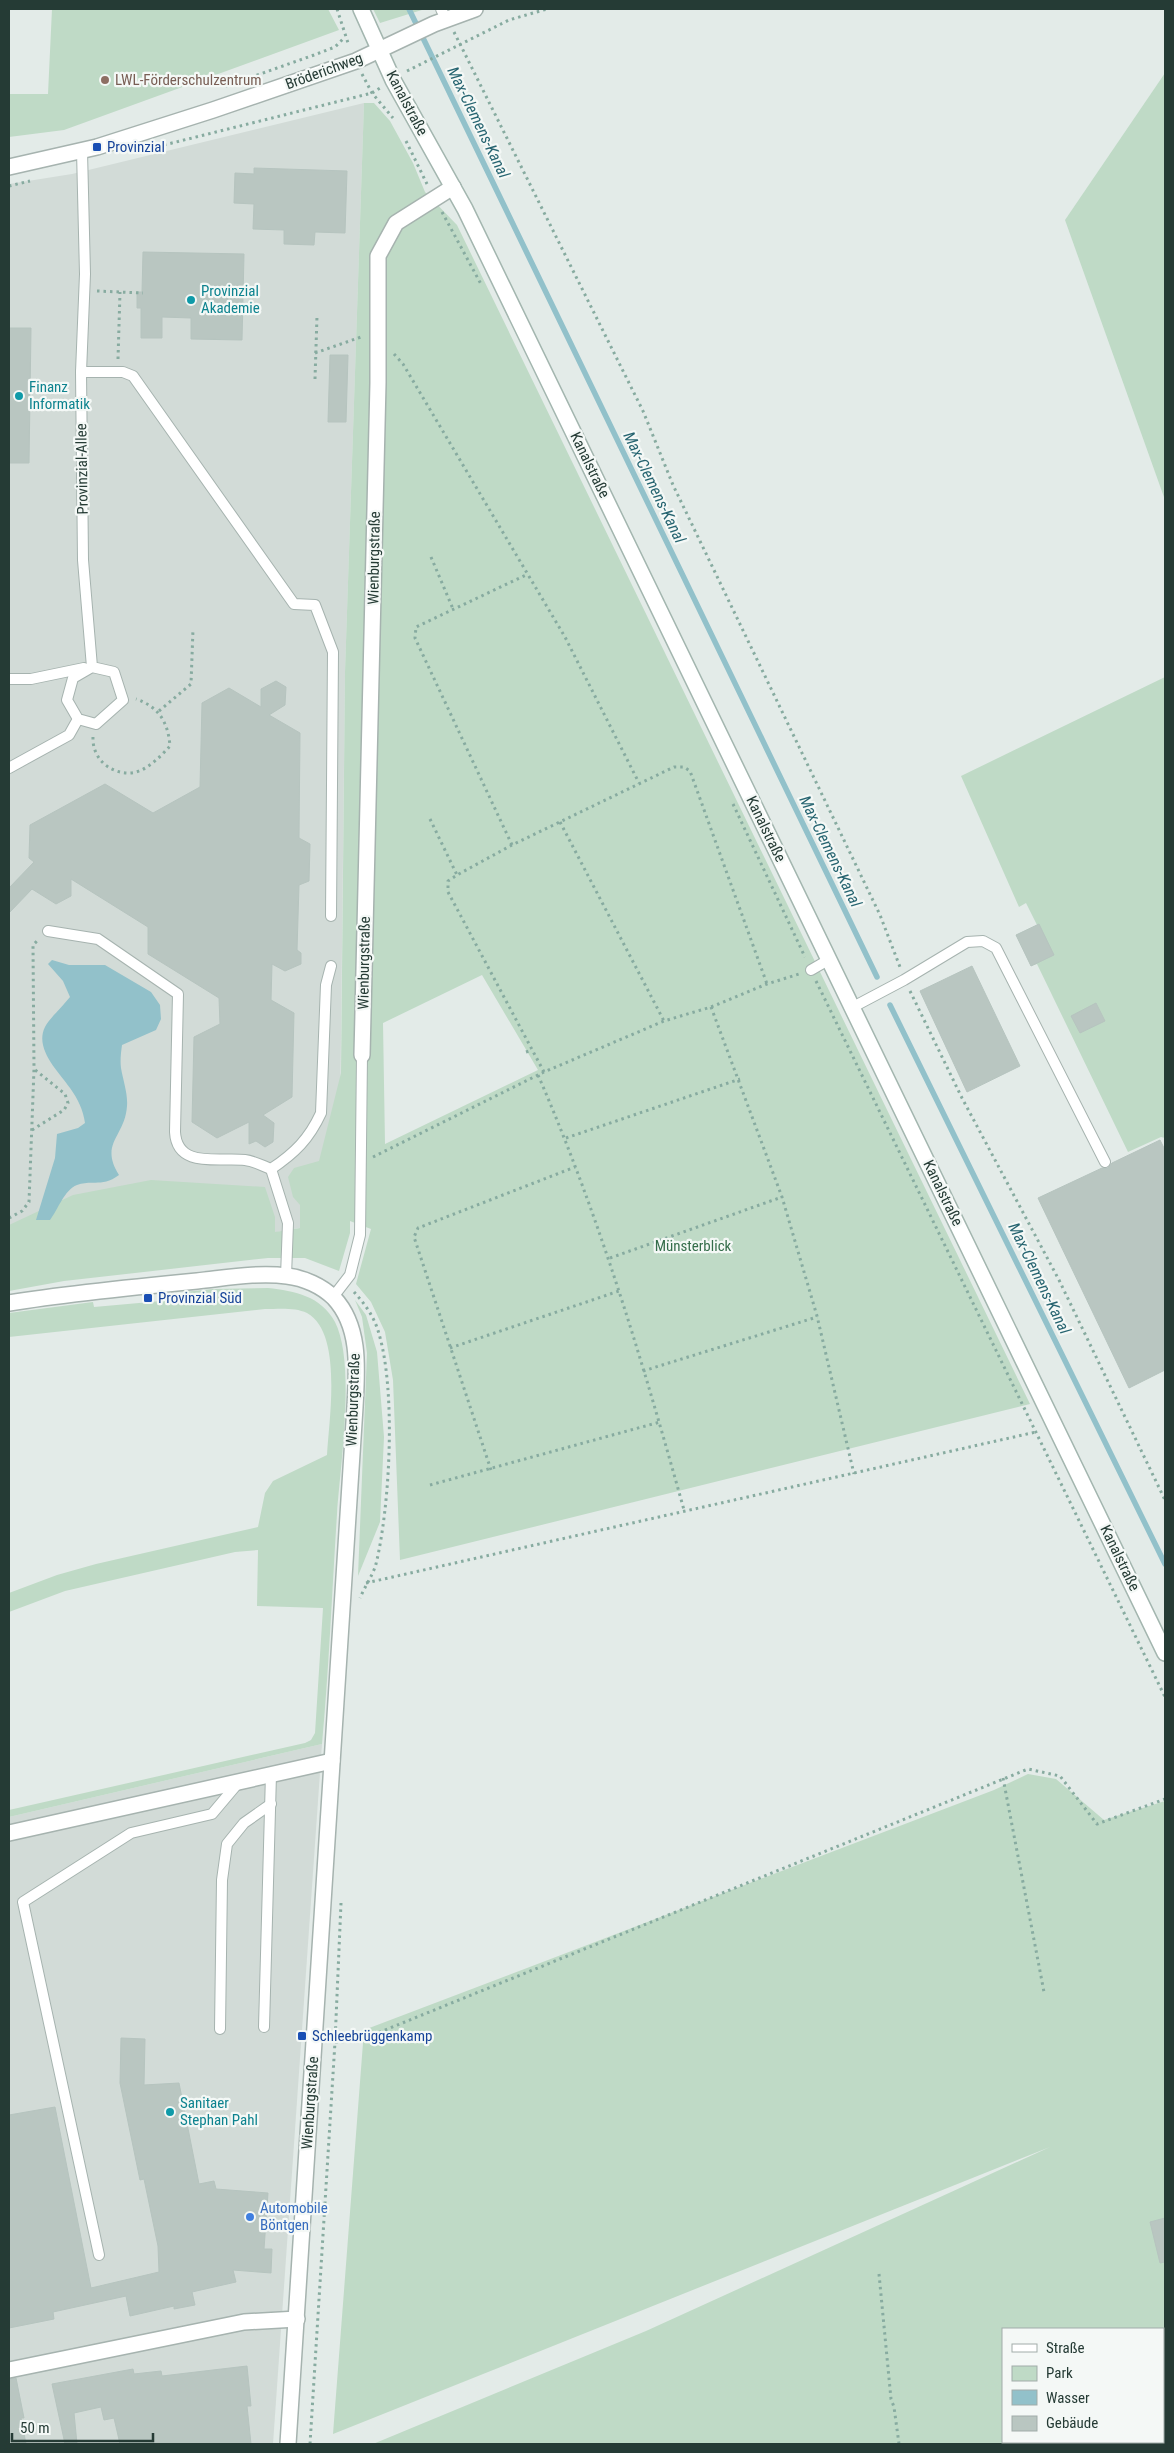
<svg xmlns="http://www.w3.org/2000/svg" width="1174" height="2453" font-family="'Roboto Condensed',sans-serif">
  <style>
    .built { fill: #d2dbd7 }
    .green { fill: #bfdac6; fill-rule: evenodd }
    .water { fill: #92c1ca }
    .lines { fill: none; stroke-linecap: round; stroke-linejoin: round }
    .stream { stroke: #92c1ca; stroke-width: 5.5 }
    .building { fill: #b9c6c1; stroke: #b6c4bf }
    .service-casing { stroke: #a6b3af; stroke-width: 12 }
    .minor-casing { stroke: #a6b3af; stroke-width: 18 }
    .tertiary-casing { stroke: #a6b3af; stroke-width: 18 }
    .secondary-casing { stroke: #a3b6af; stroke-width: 18 }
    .path { stroke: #87aba0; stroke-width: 3; stroke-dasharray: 2.5 4; stroke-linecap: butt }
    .service { stroke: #fff; stroke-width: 10 }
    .minor { stroke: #fff; stroke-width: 15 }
    .tertiary { stroke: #fff; stroke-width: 15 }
    .secondary { stroke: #fff; stroke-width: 15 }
    .education-dot { fill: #8d6e63; stroke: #f4f8f6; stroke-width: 2 }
    .transit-dot { fill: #1a4fb4; stroke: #f4f8f6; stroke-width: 2 }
    .culture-dot { fill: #0f9aa8; stroke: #f4f8f6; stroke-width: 2 }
    .shop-dot { fill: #3f7fe0; stroke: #f4f8f6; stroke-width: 2 }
    .labels { text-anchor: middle; stroke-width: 4.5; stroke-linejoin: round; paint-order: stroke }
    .street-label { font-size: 15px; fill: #253b35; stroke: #f4f8f6 }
    .education-label { font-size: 15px; fill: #785e54; stroke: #f4f8f6; text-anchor: start }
    .transit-label { font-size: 15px; fill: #164399; stroke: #f4f8f6; text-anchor: start }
    .culture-label { font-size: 15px; fill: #0d838f; stroke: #f4f8f6; text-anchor: start }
    .park-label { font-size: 15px; fill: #346d4a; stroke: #f4f8f6 }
    .shop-label { font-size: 15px; fill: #366cbe; stroke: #f4f8f6; text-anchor: start }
    .water-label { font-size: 16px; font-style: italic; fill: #266470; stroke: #f4f8f6 }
  </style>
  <rect width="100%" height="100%" fill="#e3ebe8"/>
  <g class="built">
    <polygon points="364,103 345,672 339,1221 9,1279 9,184 72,174"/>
    <polygon points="322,1744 273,2444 9,2444 9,1817"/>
  </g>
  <g class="green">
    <polygon points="52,9 328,9 339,30 64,130 9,137 9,94 48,94"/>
    <polygon points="373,9 425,9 380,23"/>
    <polygon points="1165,73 1165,500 1065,220"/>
    <path d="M364,103h10l16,18 23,42 12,29 32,33 573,1179 -630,156 -7,-180 -8,-48 -14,-30 -15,-18 15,-55 -21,-8v12l-11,38 -34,-13h-37l-204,23 -55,10v-66l64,-30 78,-15 114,7 10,30v15l25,-4v-23l-7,-8 -5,-20 6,-9 25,-7 22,-88 4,-401zM482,975l56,95 -153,74 -2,-121z"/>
    <polygon points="1165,677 1165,1138 1161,1137 1128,1152 1037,964 1031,966 1016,935 1037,925 1026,903 1019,907 961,776"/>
    <path d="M268,1288c27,3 53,8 67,34 21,41 5,145 2,192 -5,77 -8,154 -15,230l-313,73v-7l296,-67 6,-3 4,-7 8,-125 -66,-2 1,-56 -23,2 -170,39 -56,21v-19l48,-18 39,-11 162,-37 7,-34 8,-12 54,-26c2,-36 16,-122 -20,-142 -12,-6 -29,-4 -42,-4l-256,28v-24l84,-11 1,5 90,-8v-7l29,-3z"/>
    <polygon points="355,1300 366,1315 377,1352 384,1437 380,1522 358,1576 367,1353 362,1317"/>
    <path d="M1028,1774l28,5 48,41 61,-19v643h-792l273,-113 404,-184 -717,287 31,-404 630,-240zM1003,2329h160v113h-160z"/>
  </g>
  <path class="water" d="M52,960l17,5h36l46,27 9,13 1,14 -5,11 -34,15c-1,7 -2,16 -1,23 2,12 7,26 6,38 -2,31 -28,37 -8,69 -17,13 -27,4 -42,10 -13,5 -19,25 -27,35h-14l19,-62 2,-24 21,-6 7,-5c-2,-13 -7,-24 -15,-35 -11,-16 -36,-39 -25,-61 4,-8 18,-21 25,-30l-7,-16 -15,-17z"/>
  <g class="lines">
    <g class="stream">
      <polyline points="409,9 877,977"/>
      <polyline points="890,1005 1165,1564"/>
    </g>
  </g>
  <g class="building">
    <polygon points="254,168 347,171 345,233 315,232 314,245 284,244 284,230 253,229 254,204 234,203 235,173 254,174"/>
    <polygon points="143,252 244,254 242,340 191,339 191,318 162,317 162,338 141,338 141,308 137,308 137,292 142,292"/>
    <polygon points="9,328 31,328 29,463 9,463"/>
    <polygon points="330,355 348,355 346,422 328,422"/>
    <polygon points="276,681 286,687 285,705 269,715 300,733 299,838 310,844 309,881 299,885 297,950 301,953 301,964 285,971 272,964 271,1000 294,1013 292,1097 263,1115 274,1123 273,1142 265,1147 256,1141 249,1144 249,1122 217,1138 192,1122 194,1037 220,1024 219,998 148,954 148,927 71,879 71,896 56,904 32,889 9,913 9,888 34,862 29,858 30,825 105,784 153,813 200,787 202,703 229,688 261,707 261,689"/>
    <polygon points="1039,924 1054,955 1031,966 1016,935"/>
    <polygon points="972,966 1020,1066 967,1092 920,991"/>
    <polygon points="1096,1003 1105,1021 1080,1033 1071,1016"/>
    <polygon points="1160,1140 1165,1150 1165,1370 1129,1388 1038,1198 1102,1168 1108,1168 1112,1163"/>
    <polygon points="121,2038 145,2039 144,2085 179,2083 199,2184 214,2181 216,2189 268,2193 264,2249 272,2249 271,2273 233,2270 236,2282 192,2292 195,2305 174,2309 174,2306 130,2316 126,2296 53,2312 54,2319 9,2328 9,2115 55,2107 91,2288 159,2272 158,2246 144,2179 140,2180 120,2083"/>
    <polygon points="1165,2218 1165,2262 1160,2263 1150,2222"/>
    <polygon points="247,2366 251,2406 247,2406 251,2444 120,2444 114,2418 104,2420 101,2407 74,2413 77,2444 65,2444 52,2384 133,2369 134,2374 161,2371 162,2376"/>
    <polygon points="16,2378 24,2418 21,2418 26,2444 9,2444 9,2379"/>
  </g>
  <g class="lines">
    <g class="service-casing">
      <g id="service">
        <polyline points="441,9 446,19"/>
        <polyline points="82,151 85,274 81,372 83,560 92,667 114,672 123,700 96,724 78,719 67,700 73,678 92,667"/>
        <polyline points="81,372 123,372 133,376 294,604 315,605 333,652 331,916"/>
        <polyline points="9,679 31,679 84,668"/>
        <polyline points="9,768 69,735 78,719"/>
        <path d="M48,931l50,8 80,55 -3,138c2,37 44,25 70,28 9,1 18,6 26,9 24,-16 38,-30 50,-56l5,-128 5,-19"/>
        <polyline points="811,970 830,959"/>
        <polyline points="853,1007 904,980 967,942 983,941 996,948 1105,1162"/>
        <polyline points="271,1169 288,1223 286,1276"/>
        <polyline points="333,1297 350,1275 360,1235 362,1055"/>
        <polyline points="264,2027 271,1774"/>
        <polyline points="220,2029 222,1880 227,1844 244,1823 271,1804"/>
        <polyline points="99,2255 23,1902 131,1833 212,1814 239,1782"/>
      </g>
    </g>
    <g class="minor-casing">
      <g id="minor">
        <polyline points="362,1055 378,383 378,256 396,223 453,187"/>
        <path d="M9,1303c62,-10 125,-16 188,-22 29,-3 61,-9 90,-5 17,2 35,10 47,22 27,29 23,72 21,109l-67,1037"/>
        <polyline points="9,1833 332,1761"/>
        <polyline points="9,2370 244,2322 297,2319"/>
      </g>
    </g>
    <g class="tertiary-casing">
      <polyline id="tertiary" points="9,167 97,147 213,110 356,61 434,24 475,9"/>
    </g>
    <g class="secondary-casing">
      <polyline id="secondary" points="361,9 393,80 465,209 1165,1653"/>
    </g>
    <g class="path">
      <polyline points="337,9 349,46"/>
      <polyline points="454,32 643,411 673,485 880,915 900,967"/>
      <polyline points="407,71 509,20 547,9"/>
      <polyline points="362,74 372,93 393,118"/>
      <polyline points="226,86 314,55 335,47 345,37"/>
      <polyline points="406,141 427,184"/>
      <polyline points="164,145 372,93 380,88"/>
      <polyline points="9,186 30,181"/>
      <polyline points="442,212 482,286"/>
      <polyline points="97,291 143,293"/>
      <polyline points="315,353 361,337"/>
      <polyline points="394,354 403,364 565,637 639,783"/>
      <polyline points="118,359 120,292"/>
      <polyline points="315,379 317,316"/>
      <polyline points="431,557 453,609"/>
      <polyline points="159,711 191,684 193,629"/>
      <path d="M93,737c-1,20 15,36 36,36 16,0 31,-16 41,-27 -2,-24 -11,-39 -34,-47"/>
      <polyline points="733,804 805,957"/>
      <polyline points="430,819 457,875"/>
      <polyline points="560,822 664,1021"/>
      <polyline points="512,845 415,638 416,627 528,574"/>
      <polyline points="816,981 1165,1697"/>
      <polyline points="910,991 962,1098 1059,1280 1165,1500"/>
      <polyline points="711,1007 782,1197 817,1316 854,1474"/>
      <polyline points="526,1052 532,1050"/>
      <polyline points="544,1072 448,892 448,881 457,875 512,845 674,767 684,767 690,771 767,984"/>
      <path d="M538,1075c61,140 105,288 146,435"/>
      <polyline points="32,1130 64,1110 68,1103 65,1094 34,1069"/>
      <polyline points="566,1138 740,1079"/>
      <polyline points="373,1157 544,1072 664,1021 711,1007 767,984 799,974"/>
      <polyline points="9,1218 22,1211 29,1202 34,1069 33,945 38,940"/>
      <polyline points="610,1258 782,1197"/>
      <path d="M354,1292c11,12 21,26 25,42 17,57 11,172 -3,230 -3,11 -11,22 -16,34"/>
      <polyline points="450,1348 619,1291"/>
      <polyline points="643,1371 817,1317"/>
      <polyline points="491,1470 414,1237 418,1228 575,1167"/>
      <polyline points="430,1485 660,1422"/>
      <polyline points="366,1583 1036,1432"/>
      <polyline points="1003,1778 1044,1992"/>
      <polyline points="335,2042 358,2041 1028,1769 1060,1776 1097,1824 1165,1799"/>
      <polyline points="879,2274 891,2399 894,2407 899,2444"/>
      <polyline points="310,2444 335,2042 341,1903"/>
    </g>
    <use href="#service" class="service"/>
    <use href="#minor" class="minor"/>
    <use href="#tertiary" class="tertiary"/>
    <use href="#secondary" class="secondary"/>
  </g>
  <circle class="education-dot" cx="105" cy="80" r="5"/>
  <g class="transit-dot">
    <rect x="92" y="142" width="10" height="10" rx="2.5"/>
    <rect x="143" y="1293" width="10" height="10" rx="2.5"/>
    <rect x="297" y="2031" width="10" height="10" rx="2.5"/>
  </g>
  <g class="culture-dot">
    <circle cx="191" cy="300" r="5"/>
    <circle cx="19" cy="396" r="5"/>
    <circle cx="170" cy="2112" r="5"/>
  </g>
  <circle class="shop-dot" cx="250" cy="2217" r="5"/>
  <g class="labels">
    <g class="street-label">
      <text transform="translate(324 71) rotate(-20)" y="5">Bröderichweg</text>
      <text transform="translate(407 103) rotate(62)" y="5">Kanalstraße</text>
      <text transform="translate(590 465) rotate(64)" y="5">Kanalstraße</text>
      <text transform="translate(82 469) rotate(-91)" y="5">Provinzial-Allee</text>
      <text transform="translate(374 558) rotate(-89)" y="5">Wienburgstraße</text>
      <text transform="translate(766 829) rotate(64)" y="5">Kanalstraße</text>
      <text transform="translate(364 963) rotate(-89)" y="5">Wienburgstraße</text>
      <text transform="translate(943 1193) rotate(64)" y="5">Kanalstraße</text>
      <text transform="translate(353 1400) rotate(-88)" y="5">Wienburgstraße</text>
      <text transform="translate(1120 1558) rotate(64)" y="5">Kanalstraße</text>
      <text transform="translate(310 2103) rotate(-86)" y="5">Wienburgstraße</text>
    </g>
    <g class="education-label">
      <text x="115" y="85">LWL-Förderschulzentrum</text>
    </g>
    <g class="transit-label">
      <text x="107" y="152">Provinzial</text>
      <text x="158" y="1303">Provinzial Süd</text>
      <text x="312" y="2041">Schleebrüggenkamp</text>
    </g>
    <g class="culture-label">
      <text x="201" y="296">Provinzial<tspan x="201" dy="17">Akademie</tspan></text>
      <text x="29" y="392">Finanz<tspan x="29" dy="17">Informatik</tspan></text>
      <text x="180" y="2108">Sanitaer<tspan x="180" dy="17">Stephan Pahl</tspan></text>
    </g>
    <g class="park-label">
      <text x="693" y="1251">Münsterblick</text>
    </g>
    <g class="shop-label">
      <text x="260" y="2213">Automobile<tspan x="260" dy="17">Böntgen</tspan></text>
    </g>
    <g class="water-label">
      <text transform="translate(479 122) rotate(64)" y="6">Max-Clemens-Kanal</text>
      <text transform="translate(655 487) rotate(64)" y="6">Max-Clemens-Kanal</text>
      <text transform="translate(831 851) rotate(64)" y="6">Max-Clemens-Kanal</text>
      <text transform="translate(1040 1278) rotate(64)" y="6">Max-Clemens-Kanal</text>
    </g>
  </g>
  <rect width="1174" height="2453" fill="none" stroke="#253b35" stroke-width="20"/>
  <rect x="1002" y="2328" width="162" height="115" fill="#f4f8f6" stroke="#a1aca9"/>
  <rect x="1012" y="2344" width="25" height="8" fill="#ffffff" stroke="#a1aca9"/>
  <text x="1046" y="2353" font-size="15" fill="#253b35">Straße</text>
  <rect x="1012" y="2366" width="25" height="15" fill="#bfdac6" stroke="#a1aca9"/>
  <text x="1046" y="2378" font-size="15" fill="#253b35">Park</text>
  <rect x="1012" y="2390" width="25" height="15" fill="#92c1ca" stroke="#a1aca9"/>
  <text x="1046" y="2403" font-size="15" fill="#253b35">Wasser</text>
  <rect x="1012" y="2416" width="25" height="15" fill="#b9c6c1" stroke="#a1aca9"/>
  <text x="1046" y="2428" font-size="15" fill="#253b35">Gebäude</text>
  <path d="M12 2433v8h141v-8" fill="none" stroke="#253b35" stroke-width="2.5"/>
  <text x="20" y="2433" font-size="15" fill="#253b35" stroke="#f4f8f6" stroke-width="4" paint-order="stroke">50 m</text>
</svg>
